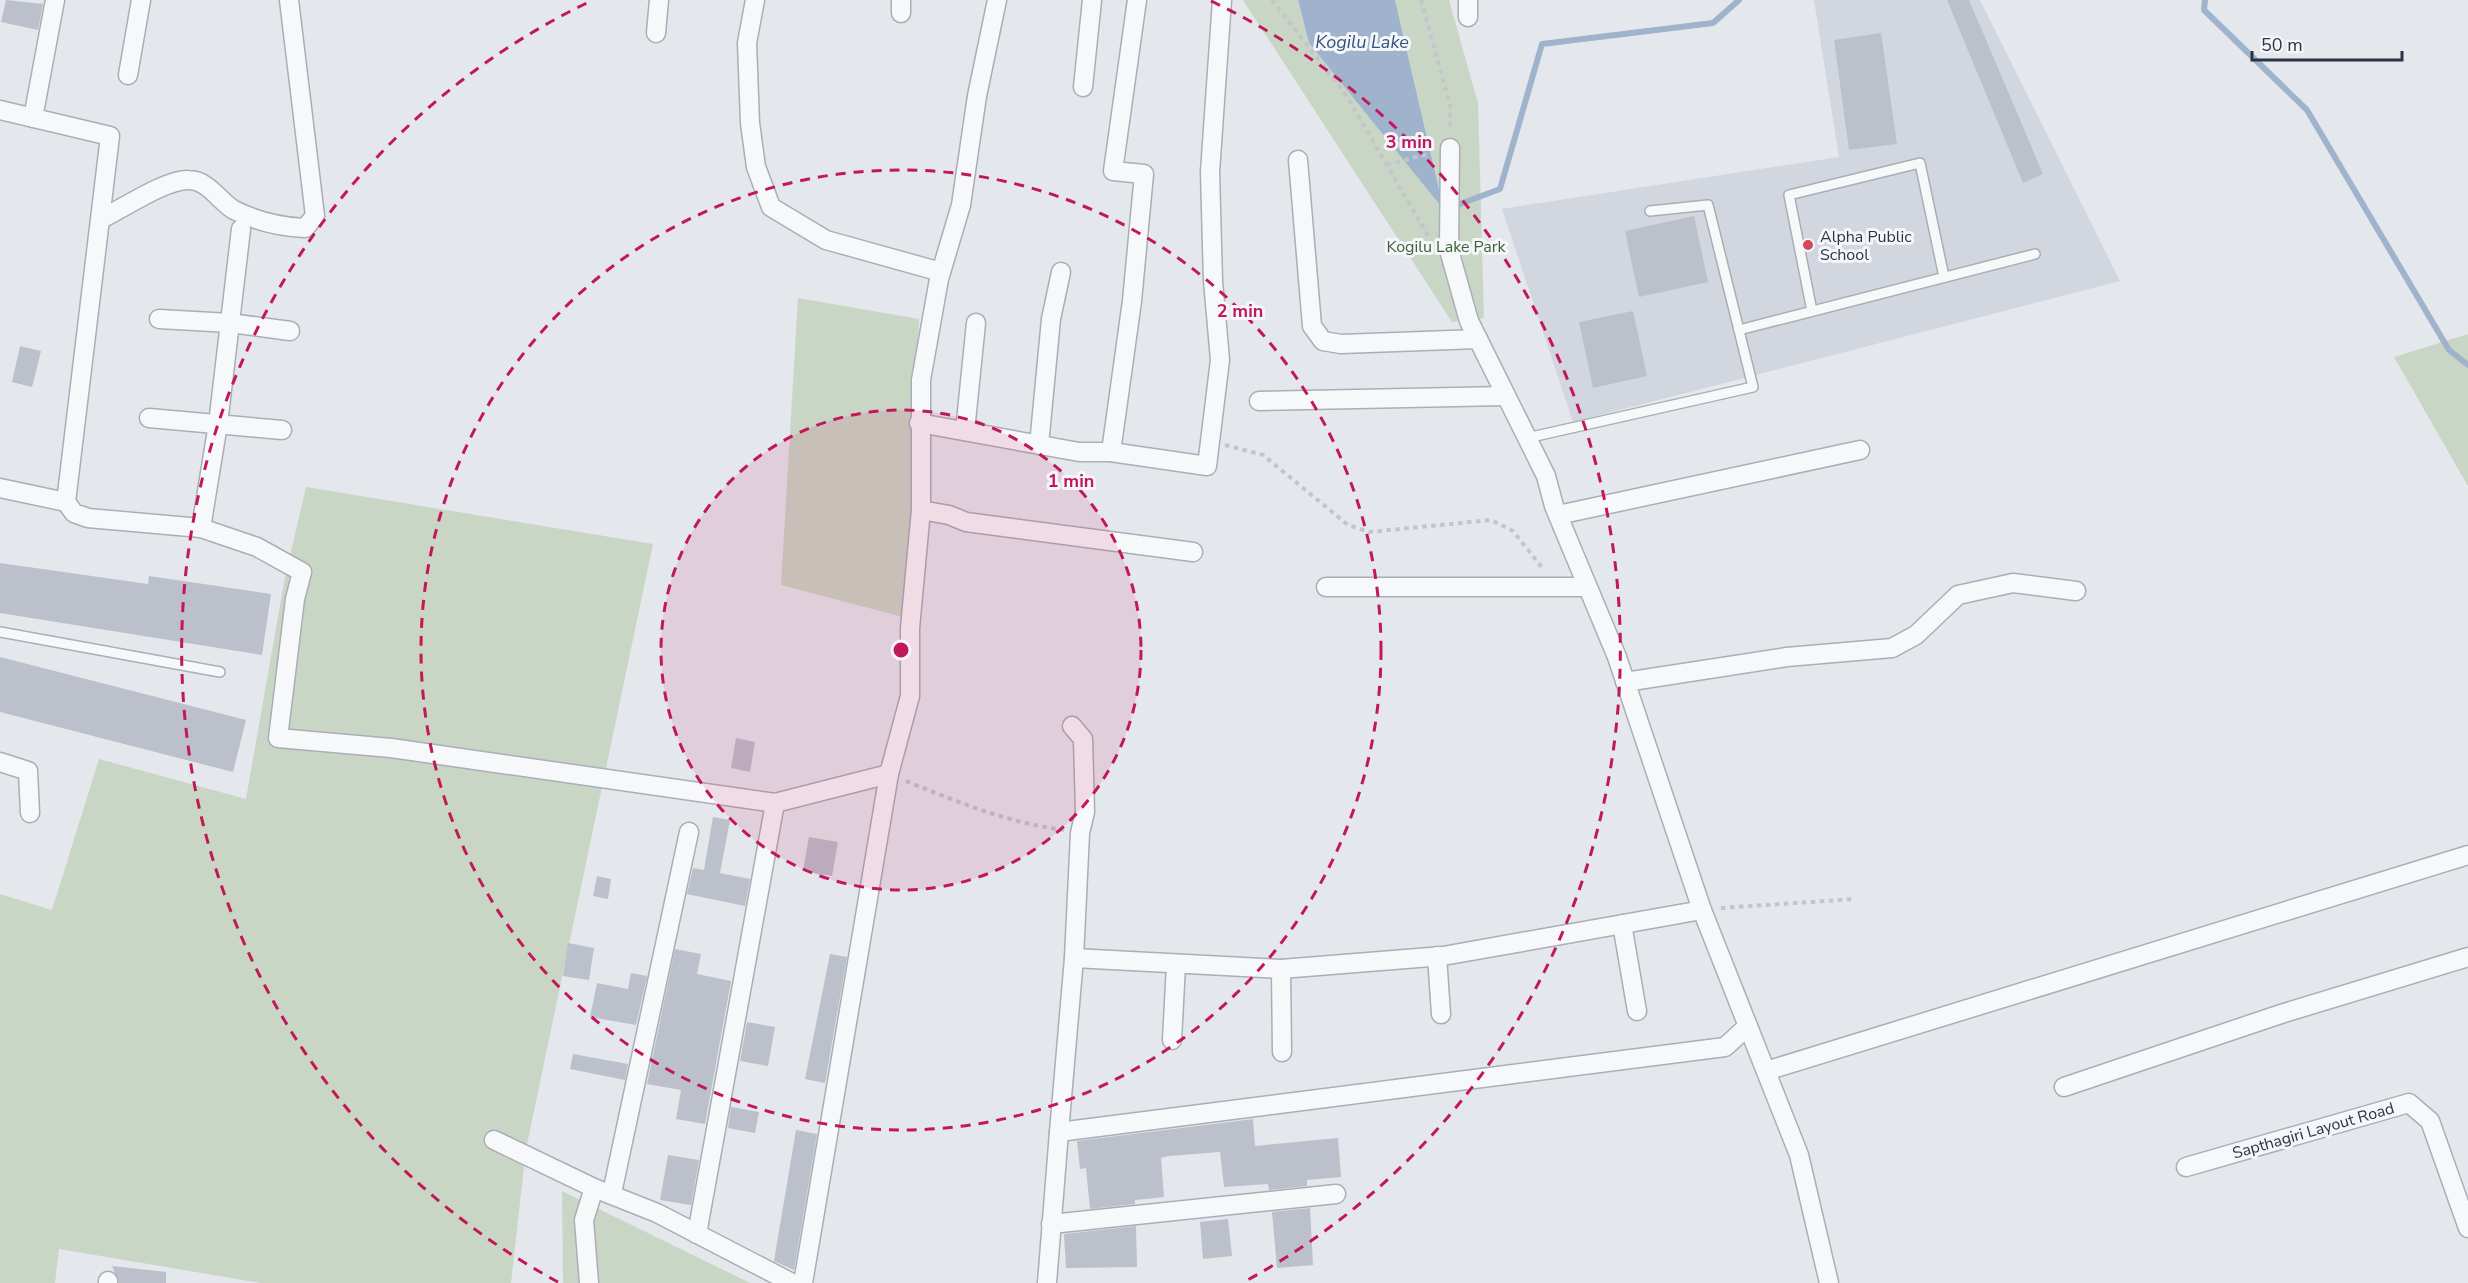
<svg xmlns="http://www.w3.org/2000/svg" width="2468" height="1283" font-family="'Nunito Sans',sans-serif">
  <style>
    .built { fill: #d2d6de }
    .green { fill: #c9d6c5 }
    .water { fill: #9fb4cc }
    .lines { fill: none; stroke-linecap: round; stroke-linejoin: round }
    .stream { stroke: #9fb4cc; stroke-width: 6 }
    .building { fill: #bbc0ca }
    .service-casing { stroke: #a9aeb7; stroke-width: 12 }
    .minor-casing { stroke: #a9aeb7; stroke-width: 21 }
    .path { stroke: #c2c5cb; stroke-width: 4; stroke-dasharray: 4.5 4.5; stroke-linecap: butt }
    .service { stroke: #f7f8fa; stroke-width: 9 }
    .minor { stroke: #f7f8fa; stroke-width: 18 }
    .ring { fill: none; stroke: #c2185b; stroke-width: 3; stroke-dasharray: 10 8 }
    .poi-dot { fill: #d1495b; stroke: #f4f6f9; stroke-width: 2 }
    .labels { text-anchor: middle; stroke-width: 6; stroke-linejoin: round; paint-order: stroke }
    .poi-label { font-size: 16px; fill: #2b3445; stroke: #f4f6f9; text-anchor: start }
    .park-label { font-size: 16px; fill: #3f6138; stroke: #f4f6f9 }
    .street-label { font-size: 16px; fill: #2b3445; stroke: #f4f6f9 }
    .water-label { font-size: 18px; font-style: italic; fill: #34527a; stroke: #f4f6f9 }
    .centre { fill: #c2185b; stroke: #f4f6f9; stroke-width: 3 }
    .ring-label { font-size: 18px; text-anchor: middle; font-weight: bold; fill: #c2185b; stroke: #f4f6f9; stroke-width: 6; stroke-linejoin: round; paint-order: stroke }
  </style>
  <rect width="100%" height="100%" fill="#e4e7ec"/>
  <polygon class="built" points="1814,0 1980,0 2120,281 1573,422 1502,209 1839,157"/>
  <g class="green">
    <polygon points="1243,0 1298,0 1309,43 1444,208 1395,0 1449,0 1478,103 1484,318 1452,322"/>
    <polygon points="798,298 919,319 907,618 781,585"/>
    <polygon points="2468,334 2468,486 2394,357"/>
    <polygon points="306,487 653,544 526,1149 511,1283 261,1283 59,1249 55,1283 0,1283 0,894 52,910 99,759 246,799 285,577"/>
    <polygon points="562,1191 750,1283 563,1283"/>
  </g>
  <polygon class="water" points="1298,0 1395,0 1444,210 1309,43"/>
  <g class="lines">
    <g class="stream">
      <polyline points="2205,0 2204,10 2307,110 2449,350 2468,365"/>
      <polyline points="1452,207 1500,189 1542,44 1713,23 1739,0"/>
    </g>
  </g>
  <g class="building">
    <polygon points="6,0 43,4 38,30 1,22"/>
    <polygon points="1947,0 1969,0 2043,174 2023,183"/>
    <polygon points="1881,33 1897,144 1849,150 1834,40"/>
    <polygon points="1694,216 1708,282 1639,297 1625,231"/>
    <polygon points="1633,311 1647,376 1593,388 1579,322"/>
    <polygon points="20,346 41,351 32,387 12,382"/>
    <polygon points="0,563 148,584 149,576 271,594 262,655 0,613"/>
    <polygon points="0,657 246,720 233,772 0,712"/>
    <polygon points="736,738 755,742 750,772 731,768"/>
    <polygon points="713,817 730,820 720,873 750,879 745,906 687,894 693,868 704,870"/>
    <polygon points="809,837 838,842 832,876 803,871"/>
    <polygon points="597,876 611,879 608,899 593,896"/>
    <polygon points="568,943 594,948 589,980 563,976"/>
    <polygon points="675,949 701,954 697,974 731,981 705,1124 676,1119 681,1090 647,1084"/>
    <polygon points="830,954 847,957 825,1083 805,1079"/>
    <polygon points="631,973 647,976 636,1025 590,1017 597,983 628,989"/>
    <polygon points="747,1022 775,1027 768,1066 740,1061"/>
    <polygon points="573,1054 628,1064 625,1080 570,1069"/>
    <polygon points="731,1107 759,1112 755,1133 728,1128"/>
    <polygon points="1253,1119 1255,1146 1338,1138 1341,1177 1307,1180 1307,1186 1269,1190 1268,1184 1224,1187 1220,1152 1169,1156 1161,1158 1164,1197 1135,1200 1135,1204 1090,1209 1086,1168 1080,1169 1077,1141"/>
    <polygon points="796,1130 817,1134 794,1270 774,1261"/>
    <polygon points="668,1155 699,1160 691,1205 660,1200"/>
    <polygon points="1310,1208 1313,1265 1277,1268 1272,1212"/>
    <polygon points="1228,1219 1232,1256 1203,1259 1200,1222"/>
    <polygon points="1136,1226 1137,1267 1066,1268 1064,1234"/>
    <polygon points="112,1266 166,1272 166,1283 119,1283"/>
  </g>
  <g class="lines">
    <g class="service-casing">
      <g id="service">
        <polyline points="1812,311 1789,195 1920,163 1944,277"/>
        <polyline points="1739,330 2035,254"/>
        <polyline points="1527,438 1753,387 1708,205 1650,211"/>
        <polyline points="0,632 220,672"/>
      </g>
    </g>
    <g class="minor-casing">
      <g id="minor">
        <polyline points="755,0 747,43 750,123 756,167 771,207 826,240 941,272"/>
        <polyline points="1468,0 1468,17"/>
        <polyline points="901,13 901,0"/>
        <polyline points="656,33 659,0"/>
        <polyline points="128,75 141,0"/>
        <polyline points="1083,87 1092,0"/>
        <polyline points="0,110 110,136 66,502"/>
        <polyline points="33,118 55,0"/>
        <polyline points="1450,148 1449,250 1469,321 1546,476 1554,506 1617,657 1702,910 1799,1155 1829,1283"/>
        <polyline points="1298,160 1312,326 1323,341 1341,344 1478,339"/>
        <path d="M101,219c23,-11 65,-40 88,-39 19,0 31,22 45,30 22,11 47,17 71,18l10,-12 -26,-216"/>
        <polyline points="159,319 230,323 290,331"/>
        <polyline points="1259,401 1505,396"/>
        <polyline points="149,418 282,430"/>
        <polyline points="919,423 1079,452 1111,452 1207,466 1220,360 1213,281 1210,172 1222,0"/>
        <polyline points="965,431 976,323"/>
        <polyline points="1039,445 1051,319 1061,272"/>
        <polyline points="1111,452 1132,301 1144,174 1113,171 1137,0"/>
        <polyline points="0,488 66,502 74,513 88,518 201,528 257,547 302,572 295,599 278,738 391,748 775,803 889,774"/>
        <polyline points="921,510 949,515 966,522 1193,552"/>
        <polyline points="1558,515 1860,450"/>
        <polyline points="201,528 218,424 241,229"/>
        <polyline points="1326,587 1587,587"/>
        <polyline points="1625,682 1787,657 1892,648 1916,635 1958,595 2013,583 2076,591"/>
        <polyline points="0,762 28,771 30,813"/>
        <polyline points="1622,924 1637,1011"/>
        <polyline points="1437,956 1441,1014"/>
        <polyline points="1074,958 1281,969 1443,956 1702,910"/>
        <polyline points="1281,969 1282,1052"/>
        <polyline points="1172,1040 1176,965"/>
        <polyline points="1766,1071 2468,855"/>
        <polyline points="2064,1087 2284,1013 2468,957"/>
        <polyline points="1059,1132 1074,958 1080,833 1085,812 1083,739 1072,726"/>
        <polyline points="494,1140 594,1188 657,1213 792,1283"/>
        <polyline points="2186,1167 2409,1103 2430,1121 2468,1228"/>
        <polyline points="612,1193 689,832"/>
        <polyline points="1051,1224 1336,1194"/>
        <polyline points="697,1234 775,803"/>
        <polyline points="108,1283 108,1281"/>
        <polyline points="589,1283 584,1220 594,1188"/>
        <polyline points="803,1283 889,774 910,696 910,628 921,510 921,380 939,279 961,205 977,96 997,0"/>
        <polyline points="1047,1283 1059,1132 1725,1047 1748,1026"/>
      </g>
    </g>
    <g class="path">
      <polyline points="1272,0 1346,95 1430,239"/>
      <polyline points="1421,0 1450,105 1450,130"/>
      <polyline points="1387,165 1431,153"/>
      <polyline points="1225,445 1263,455 1348,525 1369,532 1491,520 1513,531 1544,570"/>
      <path d="M906,781c52,21 102,42 158,49"/>
      <polyline points="1721,908 1855,899"/>
    </g>
    <use href="#service" class="service"/>
    <use href="#minor" class="minor"/>
  </g>
  <circle cx="901" cy="650" r="240" fill="#c2185b" fill-opacity=".12"/>
  <g class="ring">
    <circle cx="901" cy="650" r="240"/>
    <circle cx="901" cy="650" r="480"/>
    <path d="M558 1282A719 719 0 0 1 591 1M1211 1A719 719 0 0 1 1244 1282"/>
  </g>
  <circle class="poi-dot" cx="1808" cy="245" r="6"/>
  <g class="labels">
    <g class="poi-label">
      <text x="1820" y="242">Alpha Public<tspan x="1820" dy="18">School</tspan></text>
    </g>
    <g class="park-label">
      <text x="1446" y="252">Kogilu Lake Park</text>
    </g>
    <g class="street-label">
      <text transform="translate(2313 1130) rotate(-16)" y="6">Sapthagiri Layout Road</text>
    </g>
    <g class="water-label">
      <text x="1362" y="48">Kogilu Lake</text>
    </g>
  </g>
  <circle cx="901" cy="650" r="9" class="centre"/>
  <g class="ring-label">
    <text x="1409" y="148">3 min</text>
    <text x="1240" y="317">2 min</text>
    <text x="1071" y="487">1 min</text>
  </g>
  <path d="M2252 51v9h150v-9" fill="none" stroke="#2b3445" stroke-width="3"/>
  <text x="2261" y="51" font-size="18" fill="#2b3445" stroke="#f4f6f9" stroke-width="4.5" paint-order="stroke">50 m</text>
</svg>
